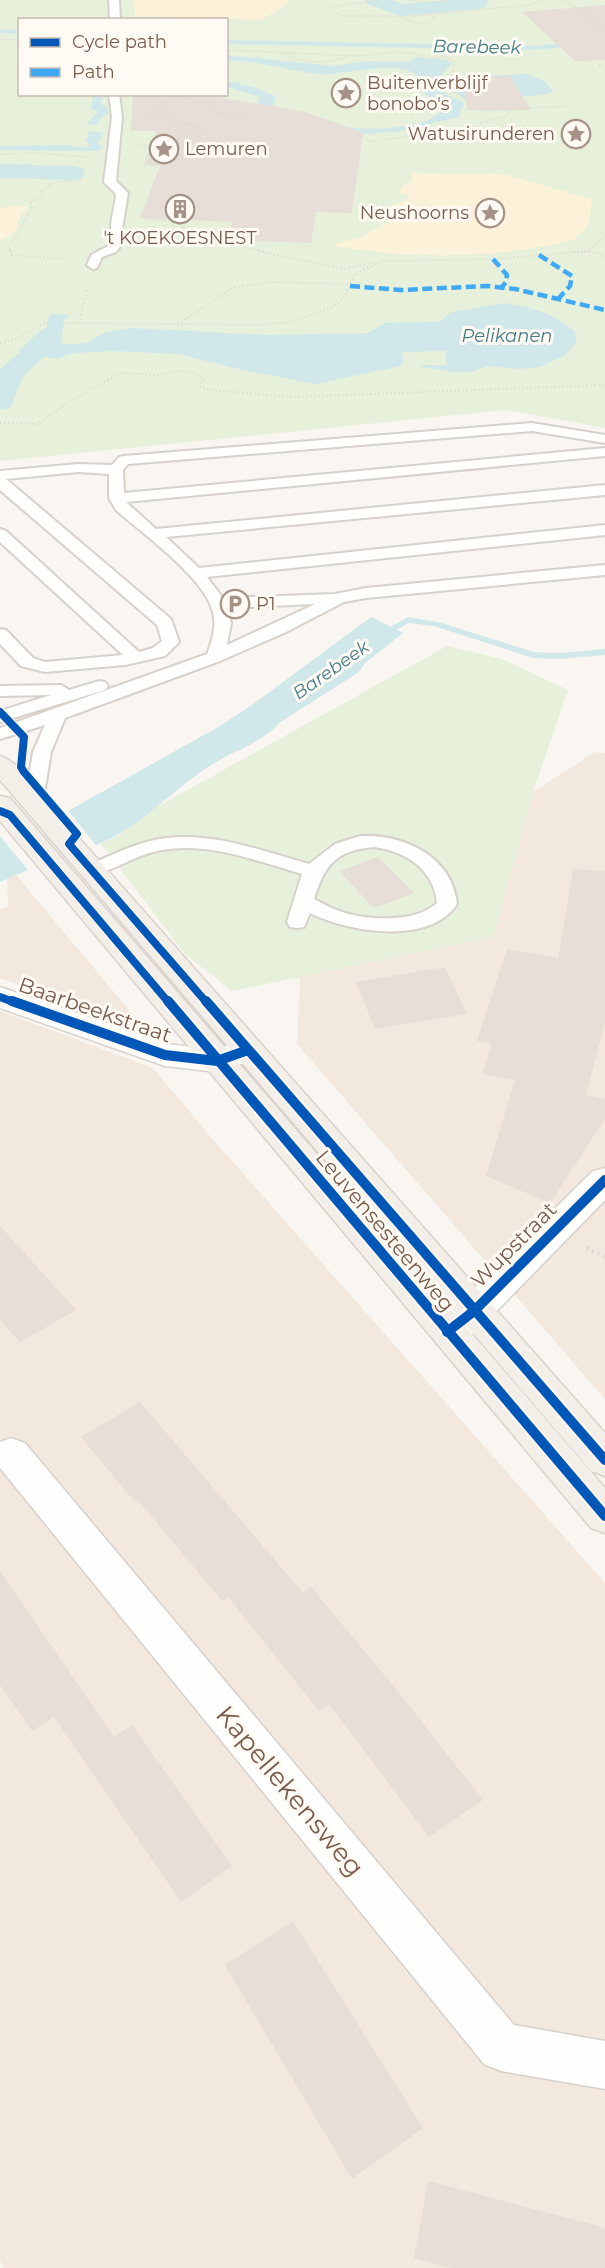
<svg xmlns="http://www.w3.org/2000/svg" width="605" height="2268" font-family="Montserrat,sans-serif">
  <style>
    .residential { fill: #f2e8de }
    .green { fill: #e7f0db; fill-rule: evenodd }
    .sand { fill: #fbf2d9 }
    .water { fill: #d0e8ea }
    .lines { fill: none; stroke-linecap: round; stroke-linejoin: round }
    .stream { fill: #d0e8ea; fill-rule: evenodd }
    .canal { fill: #d0e8ea; fill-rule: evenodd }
    .building { fill: #e6ded7 }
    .lane-casing { stroke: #d7d1cb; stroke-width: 4 }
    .street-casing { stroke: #d7d1cb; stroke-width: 3 }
    .primary-casing { stroke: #dad1cc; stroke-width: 3 }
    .path-far2 { stroke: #dcd5d0; stroke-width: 1.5; stroke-dasharray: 1 2; stroke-linecap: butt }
    .path-far1 { stroke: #dcd5d0; stroke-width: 2; stroke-dasharray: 1 3; stroke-linecap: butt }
    .path { stroke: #dcd5d0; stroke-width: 4; stroke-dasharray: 1.5 4.5; stroke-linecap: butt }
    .lane { fill: #fefefd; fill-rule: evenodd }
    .street { fill: #fefefd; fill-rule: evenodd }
    .primary { fill: #f3eee8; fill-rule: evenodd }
    .quiet { stroke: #3fa9f5; stroke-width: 4.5; stroke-dasharray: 10 4.5; stroke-linecap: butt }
    .cycleway-far1-casing { stroke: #fffaf3; stroke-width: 10 }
    .cycleway-casing { stroke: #fffaf3; stroke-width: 14 }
    .cycleway-far1 { stroke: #0057b8; stroke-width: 8 }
    .cycleway { stroke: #0057b8; stroke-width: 10 }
    .labels { text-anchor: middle; stroke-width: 6; stroke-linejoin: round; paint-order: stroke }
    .far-water-label { font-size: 18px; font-style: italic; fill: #437c86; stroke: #fffaf3 }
    .far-poi-label { font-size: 18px; fill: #7a5c4d; stroke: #fffaf3; text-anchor: start }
    .street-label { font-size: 21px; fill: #7a5c4d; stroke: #fffaf3 }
    .near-street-label { font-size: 26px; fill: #7a5c4d; stroke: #fffaf3 }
  </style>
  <rect width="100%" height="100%" fill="#f9f5f0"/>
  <g class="residential">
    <polygon points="595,752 605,753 605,1399 297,1044 300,979 294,978 493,937 533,792"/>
    <polygon points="16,875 149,1034 0,978 0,910 8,907 7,879"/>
    <polygon points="0,1011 153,1068 215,1142 605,1583 605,2268 4,2268 0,2261"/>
  </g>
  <g class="green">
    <path d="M0,0h605v428l-99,-18 -506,51zM20,20h206v74h-206z"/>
    <polygon points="447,646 502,659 568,690 533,792 493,937 232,991 185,954 101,844 120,835 146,813"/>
  </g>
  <g class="sand">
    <polygon points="134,0 288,0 285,6 261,20 135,16"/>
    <path d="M412,173l92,1 88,25c-2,16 0,29 -17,37l1,3c-55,15 -117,19 -174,15 -22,-1 -43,-5 -64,-7l-3,-3 27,-7 26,-15 3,-17 16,-5 3,-5 -11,-2 4,-8 9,-4z"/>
    <polygon points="19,205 28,207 17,221 17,228 10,236 0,241 0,208"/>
  </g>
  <g class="water">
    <path d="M227,55l105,11 36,-5 38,1 13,-5c10,4 23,-1 33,6l-17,20 3,5 6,2 3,5 17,8 -5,14 -56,14 -48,4 -8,-8c19,4 87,2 95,-18 -7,-11 -19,-13 -26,-24l1,-9c-13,-16 -66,-4 -85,-2 -36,2 -70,-16 -105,-13z"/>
    <polygon points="526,74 544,81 554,92 541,95 466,100 451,90 447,78"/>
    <polygon points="227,81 257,88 275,96 276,100 272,107 257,106 260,97 227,87"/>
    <polygon points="88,95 106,95 101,101 101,104 108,108 108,114 102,117 96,125 86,124 98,112 91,109 93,98"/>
    <polygon points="87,131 104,133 98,142 102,148 99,151 0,150 0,146 66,145 87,148 90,144 85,141 89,136"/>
    <path d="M505,303c32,6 45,9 70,29l1,11 -12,13 -24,11 -22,2 -31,-3 -14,6h-20l-32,-5v-2h26l-2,-14 -43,1 1,10 -2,4 -85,18 -73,-14 -65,-16 -66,-3 -38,2 -18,6 -39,-8c12,-7 19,-19 30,-24l1,-9 3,-4 18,1 -5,5 -3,23 10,2 15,-2 18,-10 26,-5 137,7 101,-2 17,-10 54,-1 12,-10z"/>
    <path d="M371,617l32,16 -38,30 -6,9 -80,51c-17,20 -44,27 -66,41 -39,23 -76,67 -117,81l-28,-34 152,-85 32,-21z"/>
    <polygon points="0,836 28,870 0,882"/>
  </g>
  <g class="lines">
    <g class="stream">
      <polygon points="0,29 20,30 20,34 0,33"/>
      <polygon points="226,40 526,46 605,41 605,45 526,50 226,44"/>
      <polygon points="408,617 438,622 534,652 559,653 605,649 605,655 559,659 533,658 434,626 409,623 381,638 378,639 374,636"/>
    </g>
    <g class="canal">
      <polygon points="366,0 392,0 403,4 449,0 489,0 485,7 478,9 401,16 368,4"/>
      <polygon points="0,164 74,166 82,168 85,173 82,178 74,180 0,178"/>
      <polygon points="35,345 44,347 48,353 23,376 10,408 0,410 0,369 26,347"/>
    </g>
  </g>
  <g class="building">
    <polygon points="605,5 605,60 575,61 522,12"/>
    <polygon points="510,76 531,110 467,110 463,78"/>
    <polygon points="133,94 198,94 306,112 363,133 352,213 316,212 311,243 226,240 233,222 140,218 160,166 144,165 157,131 131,131"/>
    <polygon points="378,857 414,893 374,908 339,871"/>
    <polygon points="573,869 605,871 605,1023 586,1095 605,1099 605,1119 550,1203 486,1176 515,1080 482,1074 492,1044 477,1041 507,949 558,958"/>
    <polygon points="445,967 467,1014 375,1029 356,982"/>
    <polygon points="0,1226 76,1310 20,1342 0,1320"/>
    <polygon points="140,1402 303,1593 311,1587 396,1689 483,1800 429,1837 329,1704 319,1711 228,1597 222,1601 138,1500 134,1501 81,1437"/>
    <polygon points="0,1571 114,1737 132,1725 232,1866 181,1902 54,1717 32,1731 0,1685"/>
    <polygon points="293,1921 423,2128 352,2179 225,1965"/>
    <polygon points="428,2181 605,2228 605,2268 451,2268 414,2258"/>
  </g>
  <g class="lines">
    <g class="lane-casing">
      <g id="lane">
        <polygon points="109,0 119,0 120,20 110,20"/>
        <path d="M109,94h10l3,23 -6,64 12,12 -6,36 2,12 -8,11 -14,5 -5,11 -4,1 -6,-4 4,-10 17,-9 4,-5c-4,-16 3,-31 4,-47l-12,-12 8,-65z"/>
        <path d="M532,423l73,12v8l-73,-12 -404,33 -5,6 1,23 481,-45v8l-479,46 30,27 449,-44v10l-439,42 33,31 406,-43v10l-398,42 16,21 112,-4 31,-6 239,-23v10l-239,23 -22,4 -58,30 -66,29 -155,57 -14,34 -8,48 -2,4h-14l-2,-4 8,-48 12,-27 -45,14v-11l207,-74c6,-14 10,-31 5,-45 -10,-33 -70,-76 -96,-99l-7,-12v-24l-31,-2 -72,7 165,140 8,23 -14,14 -40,9 -80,7 -24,-6 -21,-22v-15l6,1 27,28 12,4 78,-7 -123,-113v-13l6,2 133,121 14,-4 9,-7 -5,-16 -157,-135v-19l78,-7 34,1 7,-8 5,-1zM315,604l-88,41 4,-22 -3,-15z"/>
        <polygon points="99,681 105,682 108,686 105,690 0,722 0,711 51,695 0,696 0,686 61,685 69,690"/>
        <path d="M360,836c44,-2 92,20 97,68 -27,42 -109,28 -147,9l-6,14 -7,1 -7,-1 -3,-5 15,-48c-45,-13 -97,-34 -145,-23 -23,5 -43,19 -65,25l-7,-2 -3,-4 3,-4c22,-8 43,-20 65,-25 53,-13 109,9 159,23l26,-20zM374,847c31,4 60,22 63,56 -21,20 -71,18 -98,8 -8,-3 -17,-8 -25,-12 10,-33 22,-49 60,-52z"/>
      </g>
    </g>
    <g class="street-casing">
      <g id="street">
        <polygon points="0,987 168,1044 215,1050 248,1039 259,1042 264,1050 259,1058 217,1072 165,1066 0,1008"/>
        <path d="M605,1168v32l-118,121c-17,14 -24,24 -47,17l-5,-10 5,-10 21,-17 132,-130z"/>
        <polygon points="11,1438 25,1443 514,2025 605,2041 605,2089 501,2071 484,2064 0,1468 0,1442"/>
      </g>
    </g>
    <g class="primary-casing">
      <g id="primary">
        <path d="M0,756c23,6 63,62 79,82l526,595v43l-14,-5 -591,-691z"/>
        <polygon points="0,796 10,798 605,1488 605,1533 591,1528 0,821"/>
      </g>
    </g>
    <g class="path-far2">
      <polyline points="377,0 331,7 330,11 343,16 411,16 530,5 541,0"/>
      <polyline points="410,0 428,3 452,0"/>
      <polyline points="563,0 573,5 605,33"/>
      <path d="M401,16c11,8 22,10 34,3l-5,-5"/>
      <polyline points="0,39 20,40"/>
      <polyline points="226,50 358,56 392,52 413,53 426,58 444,57 454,61 453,76"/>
      <path d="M283,51c16,14 46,13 66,5"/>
      <polyline points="599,65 605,66"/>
      <polyline points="174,96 213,105 217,112 242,116"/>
      <polyline points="480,111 567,106"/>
      <polyline points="144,114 153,114 174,95"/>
      <polyline points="356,134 371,142 445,130 456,136 481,123 506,116 511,111"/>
      <polyline points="139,146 149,148 152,156 168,156 180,147 178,137 203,129 153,114"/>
      <polyline points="0,154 36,153 86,157"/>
      <polyline points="147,219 176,221 189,233 265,252"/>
      <polyline points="216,241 221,228"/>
      <polyline points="588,251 605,235"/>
      <polyline points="11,252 9,247 32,209 30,202 42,197 42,190 56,182 82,180"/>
      <polyline points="575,252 592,252"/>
    </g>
    <g class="path-far1">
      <polyline points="10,251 12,255 66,259"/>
      <polyline points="258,251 344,269 375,262"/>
      <polyline points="88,287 79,323 260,325 292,322 334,306 344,298 354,275 382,261 496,259 588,251 605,256"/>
      <polyline points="181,322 234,287 274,282 350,284"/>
      <polyline points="0,343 15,340 45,323 79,323"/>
      <polyline points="0,423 37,424 66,404 120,373 153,375 182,371 193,372 203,378 200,386 211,390 294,397 605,385"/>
    </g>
    <polyline class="path" points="587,1248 605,1257"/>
    <use href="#lane" class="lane"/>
    <use href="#street" class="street"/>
    <use href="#primary" class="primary"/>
    <g class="quiet">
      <polyline points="539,255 572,276 570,286 558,299"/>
      <polyline points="493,259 507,275 506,282 501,288"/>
      <polyline points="350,286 401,290 487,286 515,289 605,310"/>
    </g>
    <g class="cycleway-far1-casing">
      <g id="cycleway-far1">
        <polyline points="0,712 24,737 21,767 24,772 77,834 69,844 207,1003"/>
        <polyline points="0,811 10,815 169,1003"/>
        <polyline points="0,997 16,1003"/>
      </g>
    </g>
    <g class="cycleway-casing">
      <g id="cycleway">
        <polyline points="12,1001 165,1055 217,1061 248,1050"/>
        <polyline points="168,1001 605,1516"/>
        <polyline points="206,1001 605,1460"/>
        <polyline points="447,1332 474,1311 605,1180"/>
      </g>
    </g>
    <use href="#cycleway-far1" class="cycleway-far1"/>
    <use href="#cycleway" class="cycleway"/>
  </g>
  <defs>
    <g id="sight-ring" transform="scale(1.5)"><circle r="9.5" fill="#fffaf3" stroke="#a69286" stroke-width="1.5"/><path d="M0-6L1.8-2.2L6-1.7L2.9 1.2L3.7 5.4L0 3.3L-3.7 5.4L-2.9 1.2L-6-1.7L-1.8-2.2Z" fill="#a69286"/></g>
    <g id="building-ring" transform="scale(1.5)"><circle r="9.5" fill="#fffaf3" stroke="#a69286" stroke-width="1.5"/><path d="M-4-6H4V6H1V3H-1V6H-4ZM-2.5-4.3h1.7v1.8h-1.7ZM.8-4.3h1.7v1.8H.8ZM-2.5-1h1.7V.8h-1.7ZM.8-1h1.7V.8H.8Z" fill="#a69286"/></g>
    <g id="parking-ring" transform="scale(1.5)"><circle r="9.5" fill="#fffaf3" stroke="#a69286" stroke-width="1.5"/><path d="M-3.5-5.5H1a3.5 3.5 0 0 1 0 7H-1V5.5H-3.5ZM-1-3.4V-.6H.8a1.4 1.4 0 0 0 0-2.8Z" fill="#a69286"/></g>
  </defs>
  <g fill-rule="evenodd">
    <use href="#sight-ring" x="346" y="93"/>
    <use href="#sight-ring" x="576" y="134"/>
    <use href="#sight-ring" x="164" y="149"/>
    <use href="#building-ring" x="180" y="209"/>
    <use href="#sight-ring" x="490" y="213"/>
    <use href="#parking-ring" x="235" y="604"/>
  </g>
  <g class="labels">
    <g class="far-water-label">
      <text transform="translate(477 47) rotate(1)" y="6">Barebeek</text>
      <text x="507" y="342">Pelikanen</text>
      <text transform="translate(331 670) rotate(-35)" y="6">Barebeek</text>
    </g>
    <g class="far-poi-label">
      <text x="367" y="89">Buitenverblijf<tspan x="367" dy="21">bonobo's</tspan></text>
      <text x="555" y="140" text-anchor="end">Watusirunderen</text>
      <text x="185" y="155">Lemuren</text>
      <text x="469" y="219" text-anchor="end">Neushoorns</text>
      <text x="180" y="244" text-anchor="middle">'t KOEKOESNEST</text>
      <text x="256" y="610">P1</text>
    </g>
    <g class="street-label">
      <text transform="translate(95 1010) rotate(19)" y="7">Baarbeekstraat</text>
      <text transform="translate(385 1231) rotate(50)" y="7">Leuvensesteenweg</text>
      <text transform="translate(514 1245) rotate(-45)" y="7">Wupstraat</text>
    </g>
    <g class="near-street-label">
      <text transform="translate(290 1791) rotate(50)" y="9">Kapellekensweg</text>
    </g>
  </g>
  <rect x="18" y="18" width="210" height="78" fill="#fffaf3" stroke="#cabbb1" stroke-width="1.5"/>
  <rect x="30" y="38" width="30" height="9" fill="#0057b8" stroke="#cabbb1" stroke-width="1.5"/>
  <text x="72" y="48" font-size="18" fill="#7a5c4d">Cycle path</text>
  <rect x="30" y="68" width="30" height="9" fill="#3fa9f5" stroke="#cabbb1" stroke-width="1.5"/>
  <text x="72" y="78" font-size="18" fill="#7a5c4d">Path</text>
</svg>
